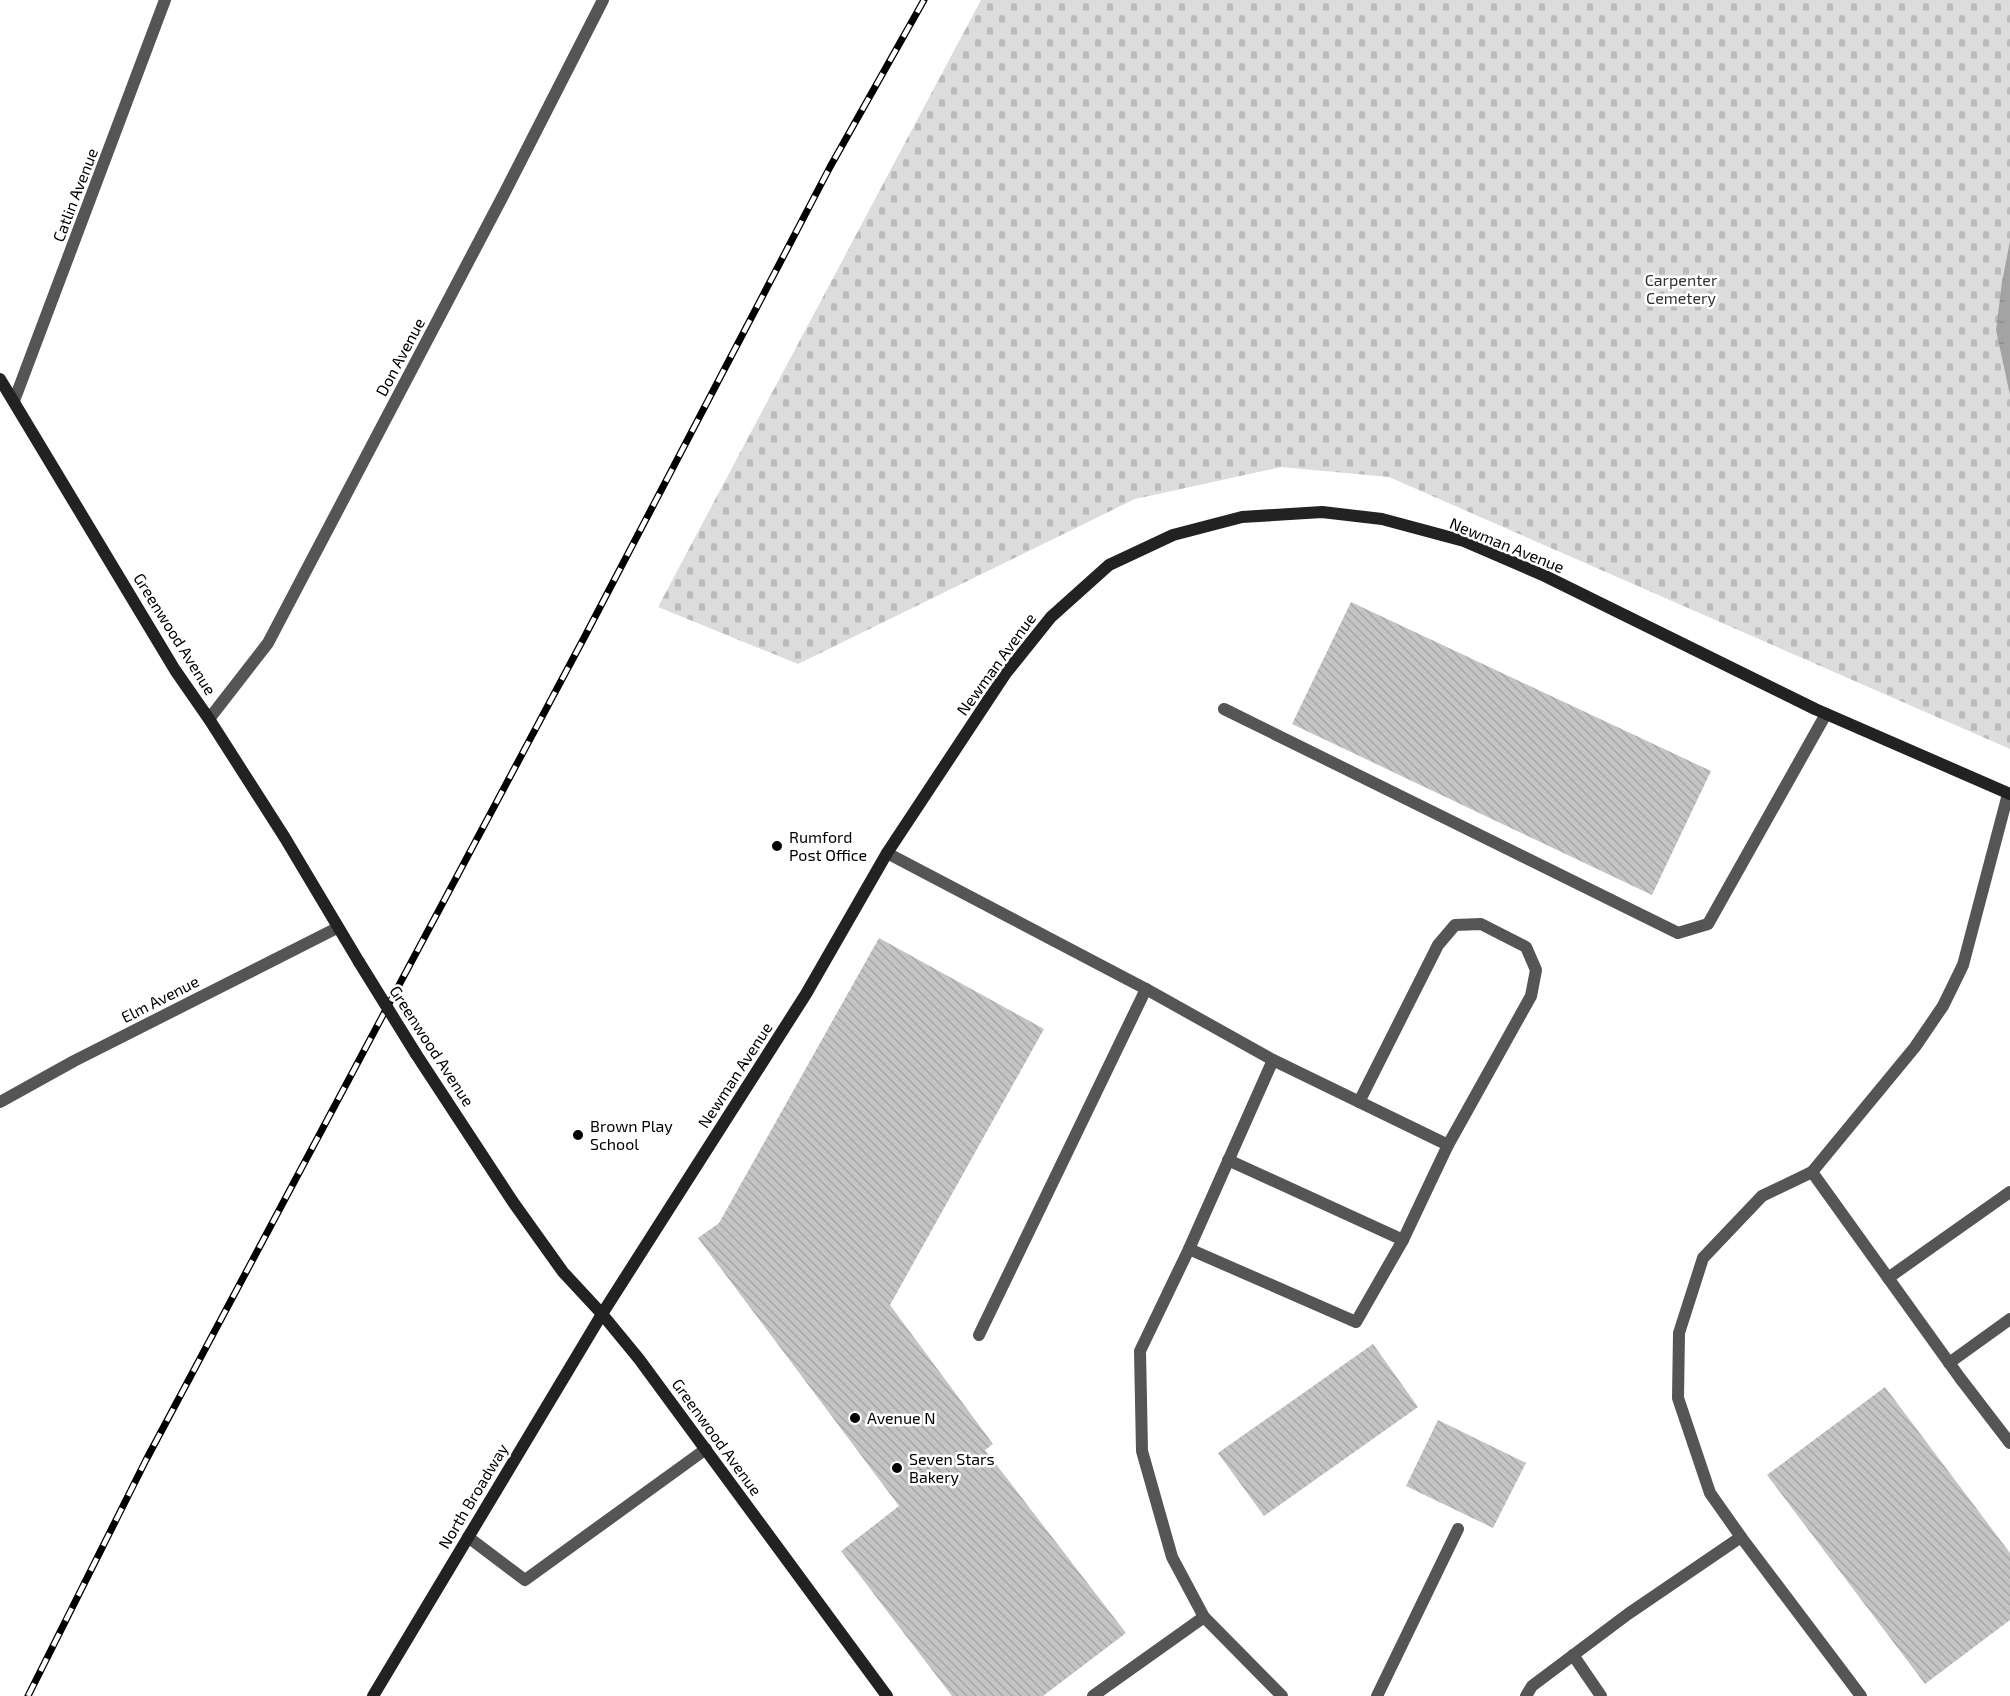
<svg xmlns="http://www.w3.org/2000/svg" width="2010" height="1696" font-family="'Exo 2',sans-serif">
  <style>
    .cemetery { fill: url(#cemetery-stones) }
    .water { fill: url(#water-ripples) }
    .building { fill: url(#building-back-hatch) }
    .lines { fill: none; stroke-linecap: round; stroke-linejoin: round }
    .lane { stroke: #555; stroke-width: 12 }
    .street { stroke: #555; stroke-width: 12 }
    .secondary { stroke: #222; stroke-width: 12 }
    .rail-casing { stroke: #000; stroke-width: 7 }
    .rail { stroke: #fff; stroke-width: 4.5; stroke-dasharray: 14; stroke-linecap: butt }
    .secondary-bridge { stroke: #222; stroke-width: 12 }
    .poi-dot { fill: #000; stroke: #fff; stroke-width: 2 }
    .labels { text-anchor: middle; stroke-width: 5; stroke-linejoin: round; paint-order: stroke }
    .street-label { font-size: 16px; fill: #000; stroke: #fff }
    .park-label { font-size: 16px; fill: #333; stroke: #fff }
    .poi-label { font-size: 16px; fill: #000; stroke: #fff; text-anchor: start }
  </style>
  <defs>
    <pattern id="cemetery-stones" width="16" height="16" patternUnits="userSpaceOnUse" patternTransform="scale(1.5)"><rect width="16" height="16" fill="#dcdcdc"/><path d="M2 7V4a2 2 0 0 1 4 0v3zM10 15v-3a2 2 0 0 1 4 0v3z" fill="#bbb"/></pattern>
    <pattern id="water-ripples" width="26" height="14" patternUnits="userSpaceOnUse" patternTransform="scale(1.5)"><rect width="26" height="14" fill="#a3a3a3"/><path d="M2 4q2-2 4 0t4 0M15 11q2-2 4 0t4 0" fill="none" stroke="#8b8b8b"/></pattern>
    <pattern id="building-back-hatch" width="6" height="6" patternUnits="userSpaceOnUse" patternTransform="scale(1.5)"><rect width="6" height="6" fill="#c4c4c4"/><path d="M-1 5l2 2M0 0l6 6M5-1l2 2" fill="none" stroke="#a7a7a7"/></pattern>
  </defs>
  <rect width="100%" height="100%" fill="#fff"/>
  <polygon class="cemetery" points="981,0 2010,0 2010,749 1389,477 1281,467 1135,499 798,664 658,607"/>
  <polygon class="water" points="2010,241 2010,395 1996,330 2002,282"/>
  <g class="building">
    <polygon points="1351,602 1711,771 1652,895 1292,724"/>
    <polygon points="879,938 1044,1029 890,1305 993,1444 985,1450 1126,1633 1043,1696 952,1696 841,1551 899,1506 698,1238 719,1223"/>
    <polygon points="1373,1344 1418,1407 1264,1516 1218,1453"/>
    <polygon points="1885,1387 2010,1553 2010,1620 1925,1684 1767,1475"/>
    <polygon points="1438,1420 1526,1463 1493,1528 1406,1486"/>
  </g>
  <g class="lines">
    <g class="lane">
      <polyline points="1224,709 1678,933 1708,924 1826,714"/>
      <polyline points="2008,794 1963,965 1943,1006 1915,1047 1812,1172 1960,1378 2010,1443"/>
      <polyline points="887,853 1146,989 1273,1060 1448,1145 1403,1240 1356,1322 1189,1249"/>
      <polyline points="1273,1060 1189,1249 1140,1351 1142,1451 1172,1557 1204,1617 1282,1696"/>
      <polyline points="1359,1102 1438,945 1455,925 1481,924 1526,947 1536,970 1531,996 1448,1145"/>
      <polyline points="1228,1160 1403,1240"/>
      <polyline points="1888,1278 2010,1192"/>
      <polyline points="979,1335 1146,989"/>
      <polyline points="1949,1363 2010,1319"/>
      <polyline points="468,1537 525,1580 706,1449"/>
      <polyline points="1741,1537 1861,1696"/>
      <polyline points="1573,1655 1601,1696"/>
      <polyline points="1093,1696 1204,1617"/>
      <polyline points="1377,1696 1458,1529"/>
      <polyline points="1526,1696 1532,1686 1628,1614 1741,1537 1710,1493 1678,1398 1679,1333 1703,1258 1762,1196 1812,1172"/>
    </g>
    <g class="street">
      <polyline points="14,401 165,0"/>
      <polyline points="209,719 268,643 505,192 603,0"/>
      <polyline points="0,1102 74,1061 337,928"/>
    </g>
    <g class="secondary">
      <polyline points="0,379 175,670 209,719 285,838 359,962"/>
      <polyline points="416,1054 513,1202 563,1272 602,1314 639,1359 887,1696"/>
      <polyline points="373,1696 602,1314 806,994 887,853 1006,673 1051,617 1109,565 1173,535 1242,517 1322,512 1382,519 1464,541 1545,576 1815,709 2010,794"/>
    </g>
    <g class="rail-casing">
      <polyline id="rail" points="28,1696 146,1460 585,636 830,167 924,0"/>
    </g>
    <use href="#rail" class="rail"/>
    <polyline class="secondary-bridge" points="359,962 416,1054"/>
  </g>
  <g class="poi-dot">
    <circle cx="777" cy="846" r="6"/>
    <circle cx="578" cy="1135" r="6"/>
    <circle cx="855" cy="1418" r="6"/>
    <circle cx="897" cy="1468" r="6"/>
  </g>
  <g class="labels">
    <g class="street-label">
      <text transform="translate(75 195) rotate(-69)" y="6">Catlin Avenue</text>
      <text transform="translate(400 357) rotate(-62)" y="6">Don Avenue</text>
      <text transform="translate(1507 545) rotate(22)" y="6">Newman Avenue</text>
      <text transform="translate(175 634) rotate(58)" y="6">Greenwood Avenue</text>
      <text transform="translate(996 664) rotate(-54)" y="6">Newman Avenue</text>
      <text transform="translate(160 999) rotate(-27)" y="6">Elm Avenue</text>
      <text transform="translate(432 1046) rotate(57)" y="6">Greenwood Avenue</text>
      <text transform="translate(735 1075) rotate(-57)" y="6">Newman Avenue</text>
      <text transform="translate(717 1437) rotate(54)" y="6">Greenwood Avenue</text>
      <text transform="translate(473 1496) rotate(-59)" y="6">North Broadway</text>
    </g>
    <g class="park-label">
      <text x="1681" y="286">Carpenter<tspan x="1681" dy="18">Cemetery</tspan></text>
    </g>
    <g class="poi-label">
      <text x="789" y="843">Rumford<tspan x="789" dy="18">Post Office</tspan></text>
      <text x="590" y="1132">Brown Play<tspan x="590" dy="18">School</tspan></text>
      <text x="867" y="1424">Avenue N</text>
      <text x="909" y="1465">Seven Stars<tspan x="909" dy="18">Bakery</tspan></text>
    </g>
  </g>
</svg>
